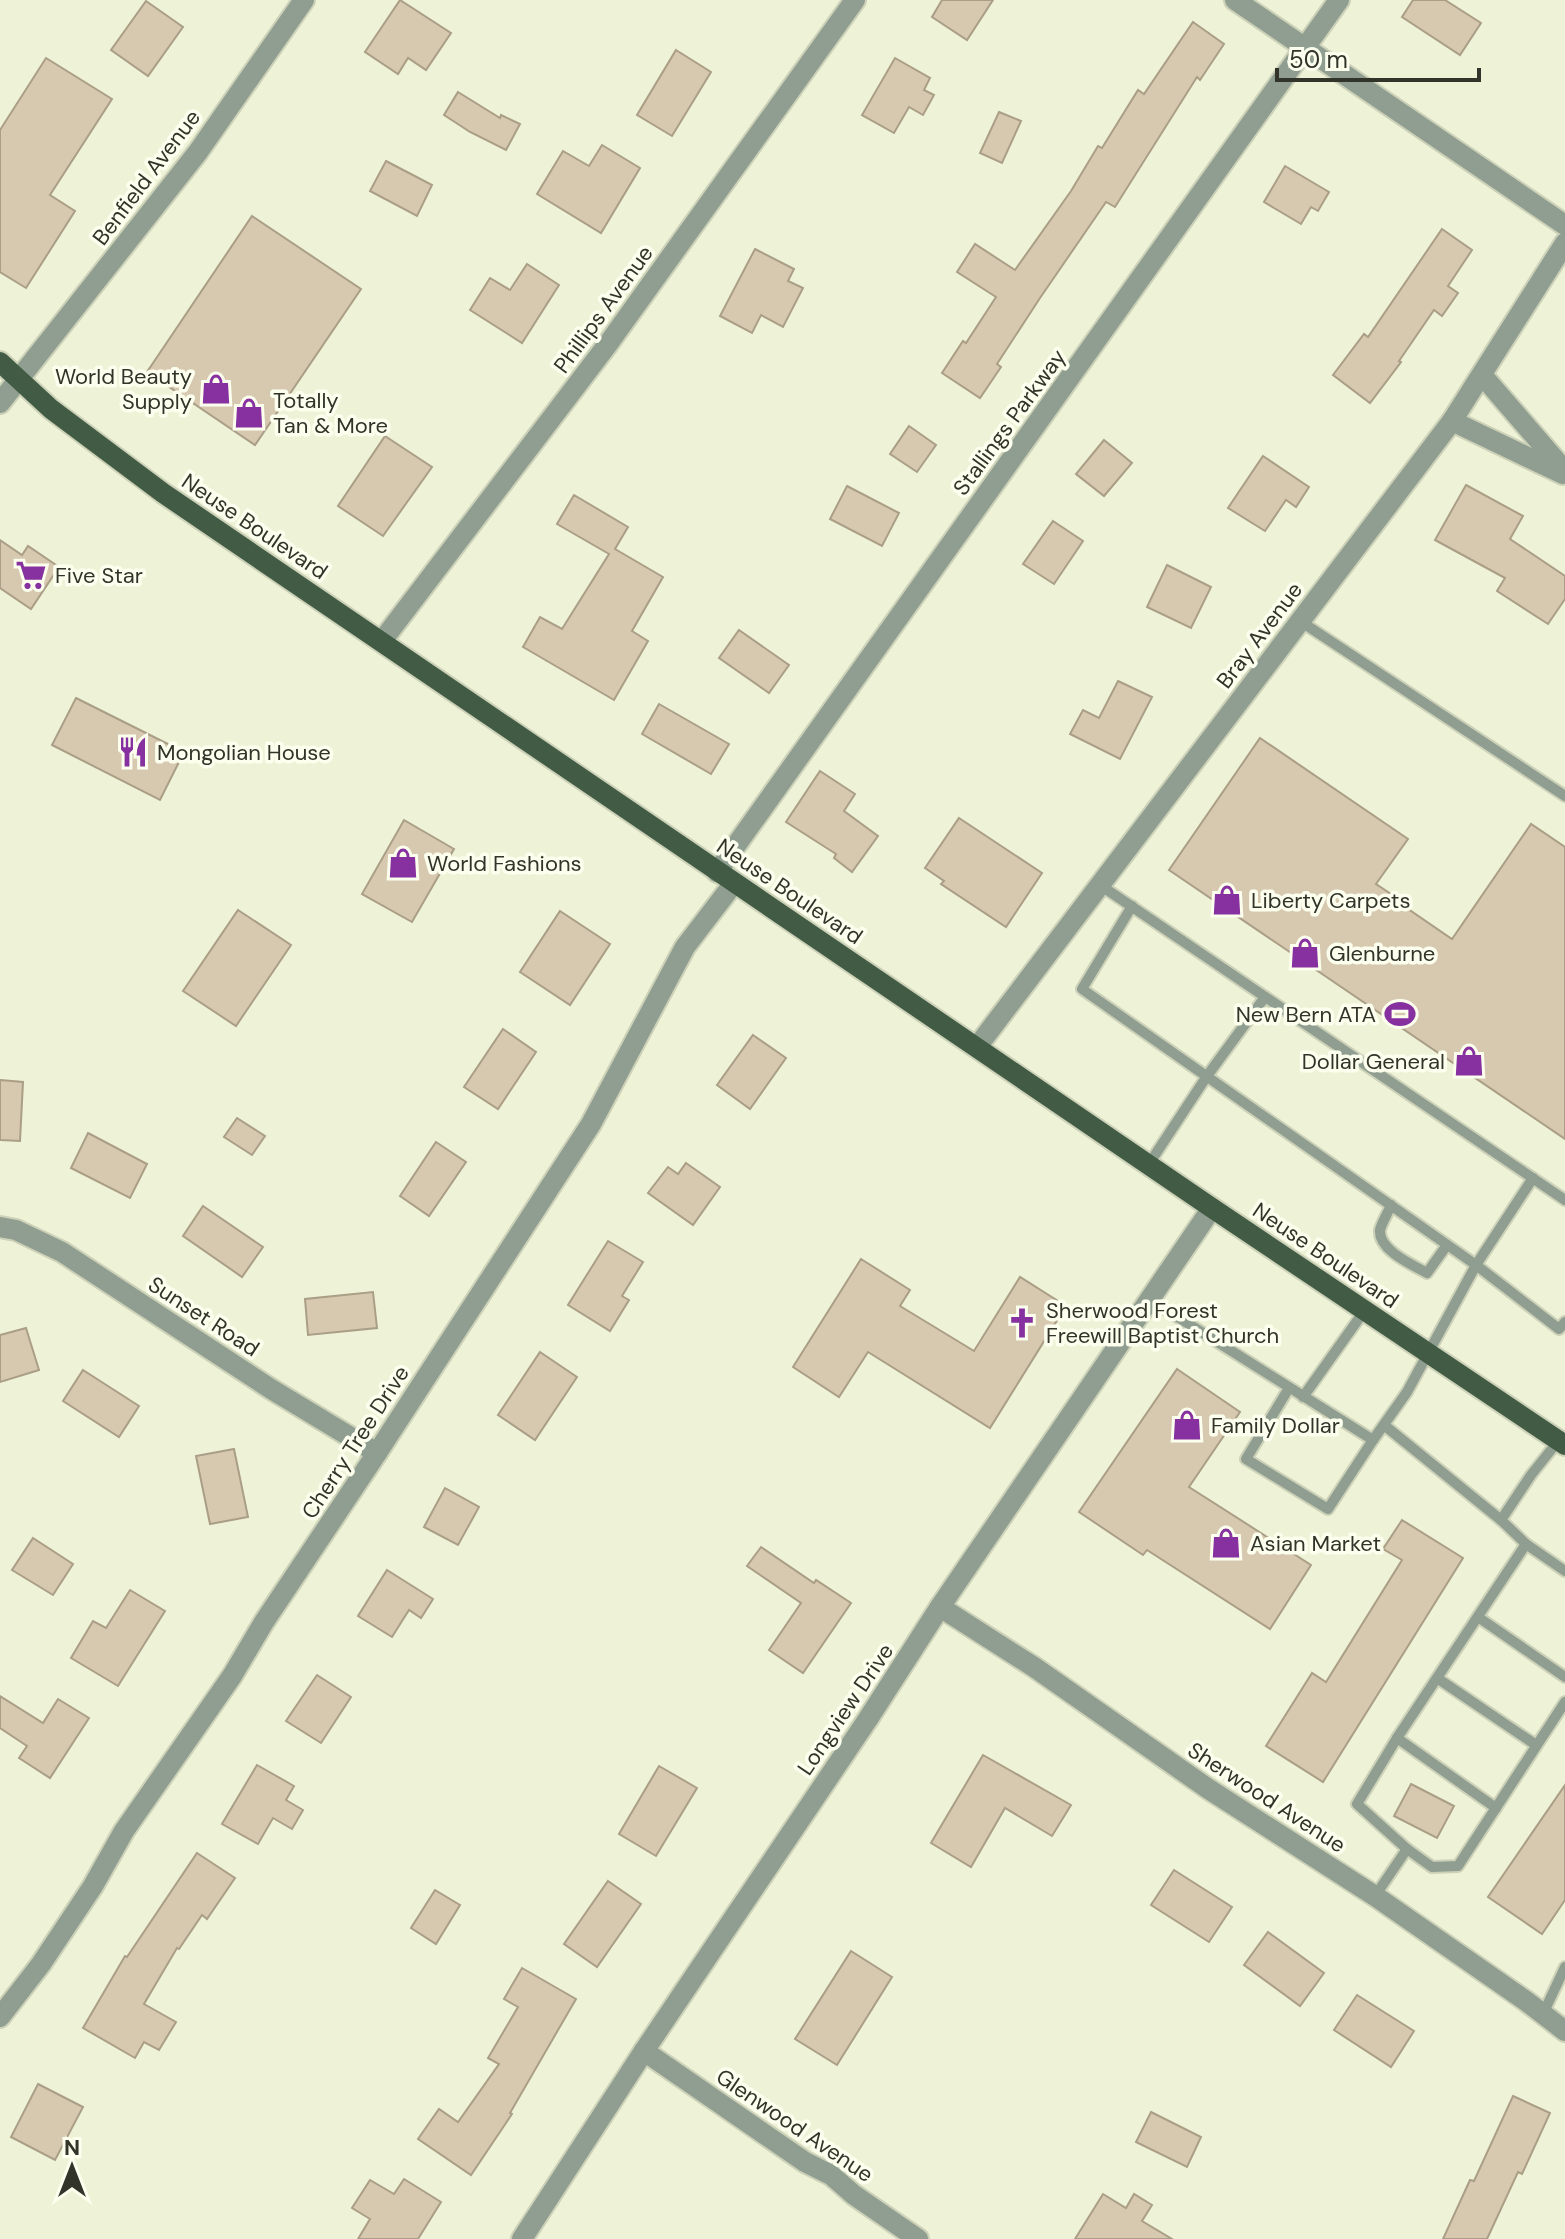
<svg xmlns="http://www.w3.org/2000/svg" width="1565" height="2239" font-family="'DM Sans',sans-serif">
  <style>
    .building { fill: #d6c9b0; stroke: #ab9e86; stroke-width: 2 }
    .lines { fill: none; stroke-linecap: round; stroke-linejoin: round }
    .lane-casing { stroke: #ccd1b8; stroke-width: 14 }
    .street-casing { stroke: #ccd1b8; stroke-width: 24 }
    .primary-casing { stroke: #ccd1b8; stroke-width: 24 }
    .lane { stroke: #8f9e90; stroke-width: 10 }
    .street { stroke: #8f9e90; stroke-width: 20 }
    .primary { stroke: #415b44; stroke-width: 20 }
    .labels { text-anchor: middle; stroke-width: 7; stroke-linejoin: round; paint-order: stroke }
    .street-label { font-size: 22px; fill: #323429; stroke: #fcffee }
    .poi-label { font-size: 22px; fill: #323429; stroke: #fcffee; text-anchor: start }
  </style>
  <rect width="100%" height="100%" fill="#eef3d7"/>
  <g class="building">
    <polygon points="400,0 451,33 426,70 408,58 398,74 365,52"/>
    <polygon points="942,0 993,0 967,40 932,17"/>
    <polygon points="1413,0 1445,0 1481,23 1460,55 1402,17"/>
    <polygon points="146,1 183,27 148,76 111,50"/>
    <polygon points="1193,22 1224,44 1200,80 1197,77 1115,207 1106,202 1040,298 997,364 1001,367 980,398 942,373 963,341 966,343 996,297 957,272 975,244 1015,270 1071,191 1098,146 1102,148 1138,90 1144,94"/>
    <polygon points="676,50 711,72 672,136 637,115"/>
    <polygon points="46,58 112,99 50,195 75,211 26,288 0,272 0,130"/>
    <polygon points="895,58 930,78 924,90 934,95 923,115 909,107 894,133 862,115"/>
    <polygon points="458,92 500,118 501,115 520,124 506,150 470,132 444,115"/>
    <polygon points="999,112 1021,121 1002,163 980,153"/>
    <polygon points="602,145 640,168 601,233 537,194 563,151 589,166"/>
    <polygon points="386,161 432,185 417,216 370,191"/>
    <polygon points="1285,166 1329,192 1318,211 1311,207 1301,224 1264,202"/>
    <polygon points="252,216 361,289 255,445 147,372"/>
    <polygon points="1442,229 1472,250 1448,286 1458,293 1442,316 1434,310 1399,361 1401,362 1370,403 1333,375 1364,334 1368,337"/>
    <polygon points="755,249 794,269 788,281 803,288 783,327 761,315 752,333 720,316"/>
    <polygon points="527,264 559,285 522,343 470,310 490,278 510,290"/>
    <polygon points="909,426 936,445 917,472 890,454"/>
    <polygon points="385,436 432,467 383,536 338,506"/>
    <polygon points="1104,440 1132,463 1104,496 1076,474"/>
    <polygon points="1263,456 1309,487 1296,507 1286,500 1265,531 1228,508"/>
    <polygon points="1466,485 1523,516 1510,539 1565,576 1565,599 1548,624 1497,591 1505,578 1435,540"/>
    <polygon points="847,486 899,513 882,546 830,519"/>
    <polygon points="574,495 628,527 615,549 663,577 632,631 648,641 614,700 523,647 540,617 562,629 609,554 557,524"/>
    <polygon points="1053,521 1083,541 1054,584 1023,564"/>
    <polygon points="0,540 22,555 28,546 59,567 31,609 0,588"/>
    <polygon points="1167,565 1211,587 1191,628 1147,607"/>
    <polygon points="739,630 789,665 769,693 719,658"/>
    <polygon points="1118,681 1152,697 1120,759 1070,734 1083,710 1099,718"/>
    <polygon points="76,698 184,752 160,800 52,745"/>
    <polygon points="659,704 729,744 711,774 642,734"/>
    <polygon points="1260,738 1408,839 1376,884 1403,902 1401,904 1452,939 1531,824 1565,847 1565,1139 1169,870"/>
    <polygon points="820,771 855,794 844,811 878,836 852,872 834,858 836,854 786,822"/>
    <polygon points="959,818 1042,873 1006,927 941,884 944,881 925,868"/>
    <polygon points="404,820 454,849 412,922 362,894"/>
    <polygon points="238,910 291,945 236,1026 183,991"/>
    <polygon points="560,911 610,944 570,1005 520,972"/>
    <polygon points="503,1029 536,1052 498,1109 464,1087"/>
    <polygon points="753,1035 786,1058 750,1109 717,1085"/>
    <polygon points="0,1080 23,1082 20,1141 0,1140"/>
    <polygon points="237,1118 265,1136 252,1155 224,1137"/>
    <polygon points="88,1133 147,1164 130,1198 71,1168"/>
    <polygon points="436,1142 466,1162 429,1216 400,1196"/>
    <polygon points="686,1163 720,1187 693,1225 648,1193 668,1167 678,1174"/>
    <polygon points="203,1206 263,1247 242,1277 183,1236"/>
    <polygon points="608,1241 643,1262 622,1296 629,1300 610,1331 568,1305"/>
    <polygon points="861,1259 910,1290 900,1306 974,1351 1020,1277 1066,1306 990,1428 868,1352 839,1397 793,1367"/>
    <polygon points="373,1292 377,1328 308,1335 305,1299"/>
    <polygon points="26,1328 39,1370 0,1382 0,1335"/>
    <polygon points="540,1352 577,1377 535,1440 498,1415"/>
    <polygon points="1177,1369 1240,1412 1189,1487 1311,1565 1270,1629 1147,1550 1143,1555 1079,1512"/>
    <polygon points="83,1370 139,1406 119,1437 63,1401"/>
    <polygon points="234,1449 248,1517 210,1524 196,1456"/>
    <polygon points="445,1488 479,1507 458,1545 424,1527"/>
    <polygon points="1402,1520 1463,1558 1323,1782 1266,1746 1312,1673 1326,1682 1402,1560 1383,1549"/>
    <polygon points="33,1538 73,1564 53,1595 12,1570"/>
    <polygon points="761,1547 814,1583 816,1580 851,1603 803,1673 769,1650 801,1603 747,1566"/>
    <polygon points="387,1570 433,1599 421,1618 409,1610 392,1637 358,1616"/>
    <polygon points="130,1590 165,1611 118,1686 71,1658 93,1621 106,1628"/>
    <polygon points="317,1675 351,1697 321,1743 286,1721"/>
    <polygon points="0,1696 43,1723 58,1699 89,1718 50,1778 19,1758 27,1746 0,1728"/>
    <polygon points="983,1755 1071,1805 1052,1836 1005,1808 971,1867 931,1843"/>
    <polygon points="257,1765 294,1786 286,1800 303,1810 292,1829 273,1818 258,1844 222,1824"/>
    <polygon points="659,1766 697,1788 656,1856 619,1834"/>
    <polygon points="1411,1784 1454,1806 1437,1838 1394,1816"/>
    <polygon points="1565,1785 1565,1900 1542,1934 1488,1897"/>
    <polygon points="197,1853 235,1878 207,1919 202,1915 179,1949 177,1948 144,2004 176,2022 159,2050 144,2042 135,2058 83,2028 125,1956 127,1957"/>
    <polygon points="1174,1870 1232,1907 1209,1942 1151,1905"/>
    <polygon points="608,1881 641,1904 597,1967 564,1944"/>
    <polygon points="435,1890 460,1905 436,1944 411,1928"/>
    <polygon points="1268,1932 1324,1973 1300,2006 1244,1965"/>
    <polygon points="851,1951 892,1977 837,2065 795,2039"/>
    <polygon points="522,1968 576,1999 510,2113 512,2114 471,2175 418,2139 439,2109 458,2122 499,2064 488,2058 518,2007 504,1999"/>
    <polygon points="1357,1995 1414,2031 1391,2067 1334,2030"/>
    <polygon points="38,2084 83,2107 55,2160 11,2137"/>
    <polygon points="1513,2096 1550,2113 1522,2174 1518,2172 1487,2239 1443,2239 1470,2180 1474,2181"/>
    <polygon points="1151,2112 1201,2137 1187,2167 1136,2142"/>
    <polygon points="404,2179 441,2202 418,2239 358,2239 370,2219 352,2208 370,2180 394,2194"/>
    <polygon points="1103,2194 1126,2208 1134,2194 1152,2205 1142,2221 1172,2239 1075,2239"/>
  </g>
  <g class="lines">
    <g class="lane-casing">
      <g id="lane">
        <polyline points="1300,621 1565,796"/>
        <polyline points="1100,885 1565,1200"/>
        <polyline points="1132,906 1082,989 1476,1265 1533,1178"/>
        <polyline points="1149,1164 1207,1076 1265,997"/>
        <path d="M1391,1205c-3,8 -9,17 -11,25 -2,20 33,35 47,43l20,-28"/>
        <polyline points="1149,1299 1373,1440 1407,1392 1476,1265 1559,1329 1565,1322"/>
        <polyline points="1289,1388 1246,1459 1328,1509 1373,1440"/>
        <polyline points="1303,1397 1365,1310"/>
        <polyline points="1384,1425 1501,1520 1531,1475 1559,1440"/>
        <polyline points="1501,1520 1526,1544"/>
        <polyline points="1478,1617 1565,1677"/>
        <polyline points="1437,1678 1536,1745"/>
        <polyline points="1397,1738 1496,1808"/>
        <polyline points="1407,1849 1432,1867 1458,1866 1565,1702"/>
        <polyline points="1375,1896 1407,1849 1357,1804 1397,1738 1526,1544 1565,1571"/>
        <polyline points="1543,2014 1565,1967"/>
      </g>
    </g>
    <g class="street-casing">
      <g id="street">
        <polyline points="1235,0 1565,225"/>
        <polyline points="1482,375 1565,471"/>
        <polyline points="0,403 198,152 304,0"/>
        <polyline points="1452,421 1563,474"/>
        <polyline points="382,641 608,344 855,0"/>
        <polyline points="717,872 1339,0"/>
        <polyline points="977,1047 1452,421 1565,243"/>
        <polyline points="0,1227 16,1230 62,1252 271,1389 377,1453"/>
        <polyline points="940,1607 1034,1667 1207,1788 1375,1896 1526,2001 1565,2031"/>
        <polyline points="0,2017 41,1964 93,1886 124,1831 232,1676 264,1622 377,1453 591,1124 685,947 734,883"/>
        <polyline points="644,2051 805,2162 831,2175 854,2195 918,2239"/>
        <polyline points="522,2239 644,2051 868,1719 940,1607 1212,1208"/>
      </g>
    </g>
    <g class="primary-casing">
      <polyline id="primary" points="0,362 51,409 163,493 1212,1208 1565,1445"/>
    </g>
    <use href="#lane" class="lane"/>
    <use href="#street" class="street"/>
    <use href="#primary" class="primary"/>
  </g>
  <defs>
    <g id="shop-bare" transform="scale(2.4)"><path d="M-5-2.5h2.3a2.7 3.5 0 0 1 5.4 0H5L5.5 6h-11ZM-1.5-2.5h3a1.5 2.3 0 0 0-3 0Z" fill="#86319f" stroke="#fcffee" stroke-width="2.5" paint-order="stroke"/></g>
    <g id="supermarket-bare" transform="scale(2.4)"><path d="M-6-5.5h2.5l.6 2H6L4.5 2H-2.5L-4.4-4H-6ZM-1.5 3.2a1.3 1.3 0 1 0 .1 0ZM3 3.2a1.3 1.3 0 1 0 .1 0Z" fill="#86319f" stroke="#fcffee" stroke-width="2.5" paint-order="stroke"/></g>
    <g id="restaurant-bare" transform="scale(2.4)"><path d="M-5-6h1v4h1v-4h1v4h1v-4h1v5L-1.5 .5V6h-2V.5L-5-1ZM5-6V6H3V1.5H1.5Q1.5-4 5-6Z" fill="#86319f" stroke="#fcffee" stroke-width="2.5" paint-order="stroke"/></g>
    <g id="stadium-bare" transform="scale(2.4)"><path d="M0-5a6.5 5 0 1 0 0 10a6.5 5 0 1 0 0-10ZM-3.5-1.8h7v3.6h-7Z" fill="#86319f" stroke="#fcffee" stroke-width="2.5" paint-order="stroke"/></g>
    <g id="church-bare" transform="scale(2.4)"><path d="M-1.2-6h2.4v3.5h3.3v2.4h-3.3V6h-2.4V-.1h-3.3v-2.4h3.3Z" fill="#86319f" stroke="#fcffee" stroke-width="2.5" paint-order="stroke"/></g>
  </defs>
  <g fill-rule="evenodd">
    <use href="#shop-bare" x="216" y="389"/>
    <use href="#shop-bare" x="249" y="413"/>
    <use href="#supermarket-bare" x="31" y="575"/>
    <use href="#restaurant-bare" x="133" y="752"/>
    <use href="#shop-bare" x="403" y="863"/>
    <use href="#shop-bare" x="1227" y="900"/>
    <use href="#shop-bare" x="1305" y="953"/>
    <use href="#stadium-bare" x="1400" y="1014"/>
    <use href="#shop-bare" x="1469" y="1061"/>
    <use href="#church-bare" x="1022" y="1323"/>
    <use href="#shop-bare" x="1187" y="1425"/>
    <use href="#shop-bare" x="1226" y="1543"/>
  </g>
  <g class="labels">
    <g class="street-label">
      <text transform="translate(146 177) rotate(-53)" y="8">Benfield Avenue</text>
      <text transform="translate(603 309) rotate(-54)" y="8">Phillips Avenue</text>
      <text transform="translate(1009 422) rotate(-54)" y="8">Stallings Parkway</text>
      <text transform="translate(255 526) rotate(34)" y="8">Neuse Boulevard</text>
      <text transform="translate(1259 635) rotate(-53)" y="8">Bray Avenue</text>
      <text transform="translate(790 891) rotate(34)" y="8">Neuse Boulevard</text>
      <text transform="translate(1326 1255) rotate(34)" y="8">Neuse Boulevard</text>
      <text transform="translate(204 1316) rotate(33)" y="8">Sunset Road</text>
      <text transform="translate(355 1442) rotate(-57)" y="8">Cherry Tree Drive</text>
      <text transform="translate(845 1709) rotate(-56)" y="8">Longview Drive</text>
      <text transform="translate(1267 1797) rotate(33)" y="8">Sherwood Avenue</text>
      <text transform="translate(795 2125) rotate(34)" y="8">Glenwood Avenue</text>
    </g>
    <g class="poi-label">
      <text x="192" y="384" text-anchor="end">World Beauty<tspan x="192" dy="25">Supply</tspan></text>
      <text x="273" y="408">Totally<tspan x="273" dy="25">Tan &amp; More</tspan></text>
      <text x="55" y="583">Five Star</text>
      <text x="157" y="760">Mongolian House</text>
      <text x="427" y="871">World Fashions</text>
      <text x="1251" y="908">Liberty Carpets</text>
      <text x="1329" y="961">Glenburne</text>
      <text x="1376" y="1022" text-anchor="end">New Bern ATA</text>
      <text x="1445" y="1069" text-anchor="end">Dollar General</text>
      <text x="1046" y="1318">Sherwood Forest<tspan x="1046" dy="25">Freewill Baptist Church</tspan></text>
      <text x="1211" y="1433">Family Dollar</text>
      <text x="1250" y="1551">Asian Market</text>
    </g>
  </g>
  <g transform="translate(72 2167)" stroke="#fcffee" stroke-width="6" paint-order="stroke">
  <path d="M0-6L14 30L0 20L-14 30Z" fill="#323429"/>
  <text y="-12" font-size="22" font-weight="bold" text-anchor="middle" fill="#323429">N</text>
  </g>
  <path d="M1277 68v12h202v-12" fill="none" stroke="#323429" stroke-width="4"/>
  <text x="1289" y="68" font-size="24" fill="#323429" stroke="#fcffee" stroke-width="6" paint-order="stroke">50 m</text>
</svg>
